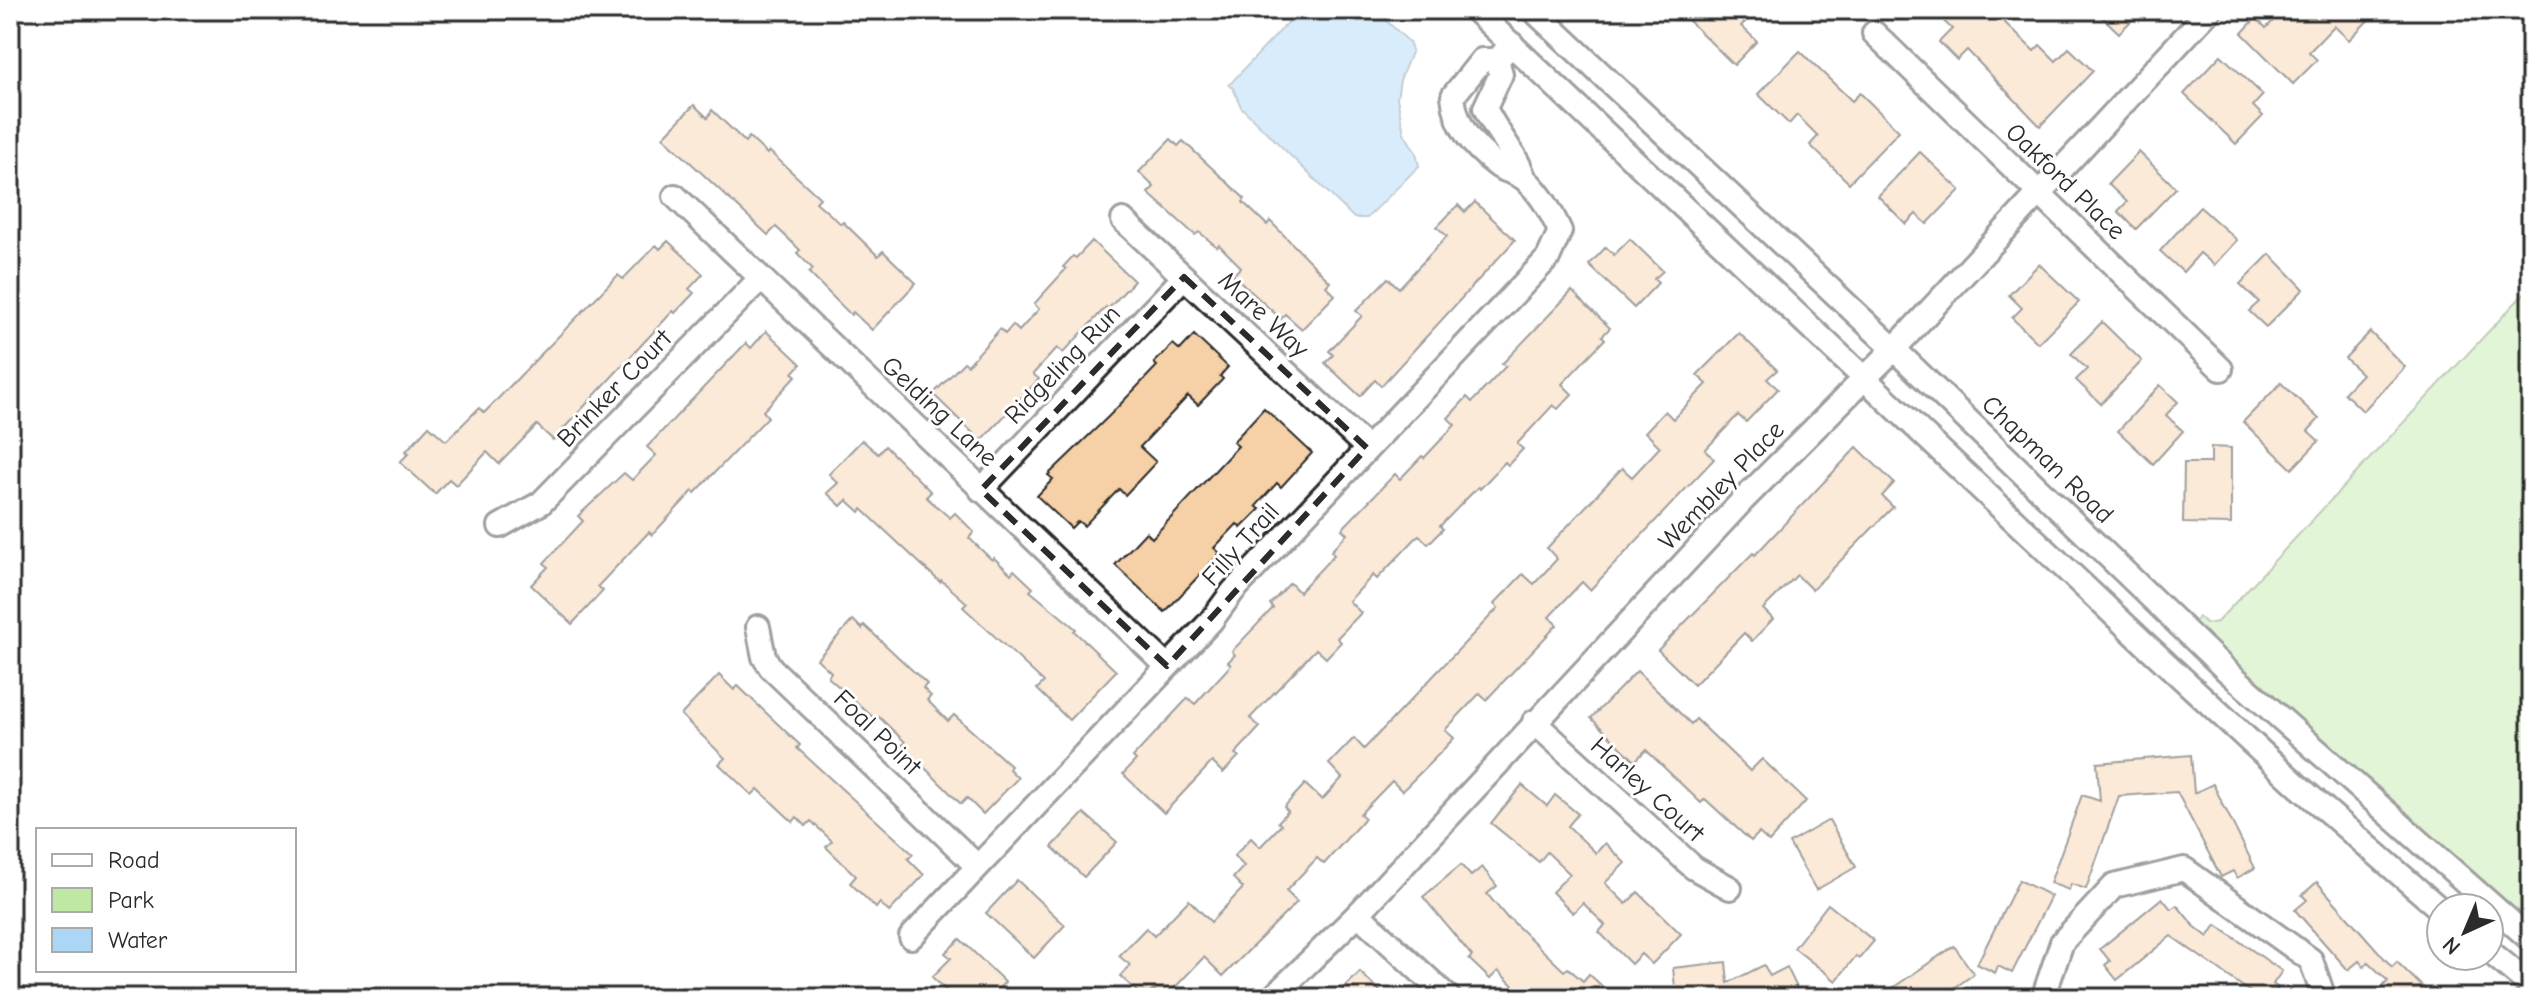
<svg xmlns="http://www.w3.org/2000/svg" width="2541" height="1008" font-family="'Comic Neue',sans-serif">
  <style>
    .green { fill: #bfe8a4; stroke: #758a68; stroke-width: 2 }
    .water { fill: #abd6f6; stroke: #7892a5; stroke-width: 2 }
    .building { fill: #f6d0a6; stroke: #2b2b2b; stroke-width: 2 }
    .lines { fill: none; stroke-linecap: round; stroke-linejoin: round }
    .minor-casing { stroke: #2b2b2b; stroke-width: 28 }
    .minor { stroke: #fff; stroke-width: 22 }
    .marked { fill: none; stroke: #2b2b2b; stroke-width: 6; stroke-dasharray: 16 10; stroke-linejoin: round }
    .labels { text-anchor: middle; stroke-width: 6; stroke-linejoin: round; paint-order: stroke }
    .street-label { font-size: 26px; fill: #2b2b2b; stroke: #fff }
  </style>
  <rect width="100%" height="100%" fill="#fff"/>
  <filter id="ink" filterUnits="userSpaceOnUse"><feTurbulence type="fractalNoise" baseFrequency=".0125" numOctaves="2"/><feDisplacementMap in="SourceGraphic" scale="16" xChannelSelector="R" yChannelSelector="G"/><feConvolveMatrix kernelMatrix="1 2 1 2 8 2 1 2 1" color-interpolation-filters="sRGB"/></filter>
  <g filter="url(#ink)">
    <polygon class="green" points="2531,286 2531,925 2232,661 2194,623 2198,617 2207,624 2217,622"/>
    <polygon class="water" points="1300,10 1375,10 1409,42 1412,50 1400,80 1397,98 1404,133 1416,153 1419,166 1367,218 1354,218 1241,107 1233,88 1229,85"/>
    <g class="building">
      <polygon points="1692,10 1757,10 1741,26 1757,41 1734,65 1685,17"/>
      <polygon points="1932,10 1992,10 2034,51 2040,45 2056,61 2069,48 2093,71 2040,126 1967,50 1957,60 1939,42 1952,29"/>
      <polygon points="2095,10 2142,10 2119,33"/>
      <polygon points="2284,10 2378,10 2349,40 2334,26 2309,52 2317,60 2293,84 2242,33 2256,18 2266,28"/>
      <polygon points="1800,51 1852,101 1860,93 1899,131 1849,183 1810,145 1818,136 1797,115 1789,124 1758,94"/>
      <polygon points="2221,55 2263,95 2253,106 2263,116 2236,144 2184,94"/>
      <polygon points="694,105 708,118 712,110 745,142 749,137 767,154 769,151 820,198 816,202 841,224 843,222 878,256 883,251 916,283 872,330 853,312 851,315 809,273 813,269 797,253 800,250 776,227 768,235 663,137"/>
      <polygon points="1171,139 1178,146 1183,141 1245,199 1243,202 1267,225 1270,221 1330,282 1326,286 1335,295 1302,329 1285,314 1281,319 1233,275 1241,267 1219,245 1217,247 1199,232 1195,235 1148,193 1154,187 1139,172"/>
      <polygon points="1920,152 1960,190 1927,224 1916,214 1906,224 1878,196"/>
      <polygon points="2139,152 2176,188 2136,229 2118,211 2127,202 2108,184"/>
      <polygon points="1475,202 1515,240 1381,386 1375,380 1360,396 1325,363 1333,355 1329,351 1362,316 1356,311 1388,278 1399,288 1447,236 1437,227 1458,205 1465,212"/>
      <polygon points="2200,207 2237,240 2214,265 2200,253 2183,272 2160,251"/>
      <polygon points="1630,239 1663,271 1654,279 1658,283 1634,308 1589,265 1606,247 1614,255"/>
      <polygon points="668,241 703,274 689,289 694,293 675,313 673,311 553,440 537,425 499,464 487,452 456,485 449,479 435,494 400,462 409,453 406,451 429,426 446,441 479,408 484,413 618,275 623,279 656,245 660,249"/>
      <polygon points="1092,241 1134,281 1108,309 1106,307 1063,353 1057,348 1033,374 1039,379 981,441 933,394 964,362 968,365 1000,329 1005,334 1013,325 1019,331 1039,309 1034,304 1066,269 1063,267 1073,256 1076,258"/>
      <polygon points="2270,254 2304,289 2266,327 2249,311 2259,302 2240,284"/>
      <polygon points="2039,264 2079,302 2038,343 2012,318 2022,308 2009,295"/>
      <polygon points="1572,291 1610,328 1602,336 1605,339 1562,384 1572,394 1558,409 1553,405 1517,444 1523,449 1508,465 1505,462 1480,489 1478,487 1440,526 1443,529 1428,544 1419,535 1377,579 1373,575 1349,601 1361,613 1337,638 1341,642 1326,658 1316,649 1250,718 1260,727 1235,754 1239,756 1223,773 1212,762 1164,813 1123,774 1136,760 1133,757 1188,698 1195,704 1231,665 1228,662 1235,655 1232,651 1273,608 1270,604 1290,583 1299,592 1334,555 1331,551 1347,534 1342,529 1395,474 1400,479 1422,456 1424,458 1455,425 1448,418 1467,397 1472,402 1506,366 1502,364"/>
      <polygon points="2102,322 2142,361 2101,404 2076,380 2087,369 2071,354"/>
      <polygon points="766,331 801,364 793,373 796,376 763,411 768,417 695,493 693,491 652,535 649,532 598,586 603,591 572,624 531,585 548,567 544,563 583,521 578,516 624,473 632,480 656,455 647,447 746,343 751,348"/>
      <polygon points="2370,332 2405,367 2363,411 2344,393 2362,374 2345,358"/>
      <polygon points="1739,333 1777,370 1767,379 1778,389 1746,422 1738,415 1705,450 1714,459 1590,590 1582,582 1549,617 1557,625 1486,700 1480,693 1445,730 1454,738 1440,753 1402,791 1392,781 1360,814 1365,818 1324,864 1317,858 1286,891 1297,902 1223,976 1204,957 1165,998 1153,990 1144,998 1120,976 1130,965 1119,956 1146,928 1154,936 1189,900 1211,922 1243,888 1233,878 1244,866 1234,856 1251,838 1260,847 1281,825 1278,822 1288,811 1284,807 1305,784 1322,800 1342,778 1329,764 1354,738 1364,749 1498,608 1494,604 1523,574 1534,584 1557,559 1547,548 1622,468 1632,477 1660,447 1645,432 1665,411 1673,419 1707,384 1697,375"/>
      <polygon points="1194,335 1228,367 1220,376 1223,379 1198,405 1188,396 1140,447 1156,462 1125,495 1119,489 1084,526 1078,521 1071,528 1037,496 1053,479 1048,475 1109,416 1157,366 1154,363 1173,344 1180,350"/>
      <polygon points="2281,383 2319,419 2308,431 2319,441 2292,469 2243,422"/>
      <polygon points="2160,385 2178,402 2166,415 2183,431 2153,464 2118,431"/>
      <polygon points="1264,408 1312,453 1281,487 1277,483 1256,506 1260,509 1241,528 1237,524 1214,548 1220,553 1165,612 1115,565 1146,532 1152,538 1238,446 1233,442"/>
      <polygon points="862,440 878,454 885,446 931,492 926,497 950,518 955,513 974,532 969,538 992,560 994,558 1011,574 1014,570 1033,588 1030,591 1076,629 1074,631 1116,671 1069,720 1037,689 1044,682 963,607 967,603 941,580 940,582 862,509 860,512 847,500 841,506 827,493 838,483 829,474"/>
      <polygon points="1857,447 1894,483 1882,496 1893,507 1812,590 1797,575 1763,609 1773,619 1752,641 1744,633 1694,685 1658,650 1753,553 1755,555"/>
      <polygon points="2211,447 2231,448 2231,524 2183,523 2184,463 2211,463"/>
      <polygon points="853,620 862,629 864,625 927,684 923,688 931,696 927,700 948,721 954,715 1011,766 1009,769 1018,778 983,814 967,798 961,804 902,745 905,742 879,717 876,720 828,677 831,672 817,659"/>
      <polygon points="1637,671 1691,724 1696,719 1750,771 1762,759 1806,801 1769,842 1759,833 1751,841 1705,799 1701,803 1646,750 1635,761 1591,718"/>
      <polygon points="719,675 734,690 738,686 800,745 797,748 913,854 908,859 924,875 889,912 880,903 876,908 850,883 856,876 826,847 832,841 811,821 806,826 797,817 793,822 758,789 752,795 719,764 725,758 681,715"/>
      <polygon points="2191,755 2194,793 2213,784 2255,868 2237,878 2233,871 2221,877 2177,792 2119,796 2086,889 2071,884 2069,890 2050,883 2082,795 2100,801 2097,763"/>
      <polygon points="1522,785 1547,806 1555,795 1578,814 1568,826 1596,853 1605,843 1625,863 1605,883 1626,904 1638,892 1681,934 1652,964 1641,954 1631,964 1599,932 1605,925 1583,903 1573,913 1552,892 1570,874 1547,852 1539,862 1491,823"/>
      <polygon points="1084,813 1117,842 1084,877 1052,847"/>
      <polygon points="1829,820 1856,867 1816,890 1789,843"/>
      <polygon points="1461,865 1471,876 1482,867 1497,886 1487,894 1508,919 1509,918 1564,971 1568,968 1583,981 1589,974 1615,998 1526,998 1498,971 1490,979 1469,959 1472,956 1423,897"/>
      <polygon points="1017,880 1065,925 1034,958 986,913"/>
      <polygon points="2019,880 2051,896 2012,973 1998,966 1995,973 1977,964"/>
      <polygon points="2317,882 2392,967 2397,962 2434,998 2372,998 2388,981 2368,962 2364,967 2359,961 2348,970 2295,910 2307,900 2302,895"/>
      <polygon points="2162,898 2171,909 2177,905 2194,926 2208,937 2216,925 2282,971 2273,984 2278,988 2271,998 2259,998 2171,936 2117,980 2105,965 2110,961 2100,949"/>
      <polygon points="1828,904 1874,941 1859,959 1856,956 1836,981 1794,948"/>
      <polygon points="960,939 1005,982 990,998 954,998 932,977 951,958 945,953"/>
      <polygon points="1954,946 1974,974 1940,998 1878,998"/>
      <polygon points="1726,962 1728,983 1764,965 1770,976 1787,967 1802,998 1676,998 1673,968"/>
      <polygon points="1360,972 1387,998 1334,998"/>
    </g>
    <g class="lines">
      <g class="minor-casing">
        <g id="minor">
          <polyline points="1475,10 2144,643 2296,784 2441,910"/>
          <polyline points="1533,10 1894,349 2225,669 2531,940"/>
          <polyline points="1874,33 2221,369"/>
          <path d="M1497,60l4,14 -16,34c11,25 31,44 39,70"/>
          <polyline points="675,196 1167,666"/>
          <polyline points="1123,220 1367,448"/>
          <polyline points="981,490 1184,277"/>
          <polyline points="500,526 541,503 760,279"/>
          <polyline points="758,627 764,657 771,668 977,866"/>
          <polyline points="1534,722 1694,868 1730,888"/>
          <polyline points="1358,914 1449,998"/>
          <path d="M911,937l300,-316 22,-30 315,-333 12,-27c-9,-19 -18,-36 -34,-51 -8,-7 -19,-8 -28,-14 -25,-19 -42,-39 -45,-70l29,-36h15l15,-16"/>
          <polyline points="2489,951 2531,986"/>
          <polyline points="1272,998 1358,914 1744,499 1894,349 2210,10"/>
          <polyline points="2043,998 2062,942 2114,886 2184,869 2311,960 2324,998"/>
        </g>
      </g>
      <use href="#minor" class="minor"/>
    </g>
  </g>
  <path d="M0 0H2541V1008H0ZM1184,277l183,171 -200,218 -186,-176z" fill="#fff" fill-opacity=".55" fill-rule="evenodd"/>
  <path class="marked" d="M1184,277l183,171 -200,218 -186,-176z"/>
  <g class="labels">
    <g class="street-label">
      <text transform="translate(2066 181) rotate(44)" y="9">Oakford Place</text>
      <text transform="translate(1264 314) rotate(43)" y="9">Mare Way</text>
      <text transform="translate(1062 364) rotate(-46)" y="9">Ridgeling Run</text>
      <text transform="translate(614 388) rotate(-46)" y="9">Brinker Court</text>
      <text transform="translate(940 411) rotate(43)" y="9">Gelding Lane</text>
      <text transform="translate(2048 459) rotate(44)" y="9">Chapman Road</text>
      <text transform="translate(1721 485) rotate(-46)" y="9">Wembley Place</text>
      <text transform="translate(1240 544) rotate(-48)" y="9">Filly Trail</text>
      <text transform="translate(878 732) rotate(44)" y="9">Foal Point</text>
      <text transform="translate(1648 789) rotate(42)" y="9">Harley Court</text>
    </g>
  </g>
  <rect width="2541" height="1008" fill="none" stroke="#fff" stroke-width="40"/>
  <rect x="20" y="20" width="2501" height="968" fill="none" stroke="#2b2b2b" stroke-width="3" filter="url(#ink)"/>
  <rect x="36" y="828" width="260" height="144" fill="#ffffff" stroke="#aaaaaa" stroke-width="2"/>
  <rect x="52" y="854" width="40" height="12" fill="#ffffff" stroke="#aaaaaa" stroke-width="2"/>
  <text x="108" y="868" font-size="24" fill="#2b2b2b">Road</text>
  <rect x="52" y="888" width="40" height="24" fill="#bfe8a4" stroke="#aaaaaa" stroke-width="2"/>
  <text x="108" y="908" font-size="24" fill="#2b2b2b">Park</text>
  <rect x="52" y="928" width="40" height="24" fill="#abd6f6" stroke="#aaaaaa" stroke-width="2"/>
  <text x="108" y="948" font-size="24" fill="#2b2b2b">Water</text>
  <g transform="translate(2465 932) rotate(224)"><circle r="38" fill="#ffffff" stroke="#aaaaaa" stroke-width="2"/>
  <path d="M0-6L14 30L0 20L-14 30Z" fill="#2b2b2b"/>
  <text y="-12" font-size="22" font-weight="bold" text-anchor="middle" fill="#2b2b2b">N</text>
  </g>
</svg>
